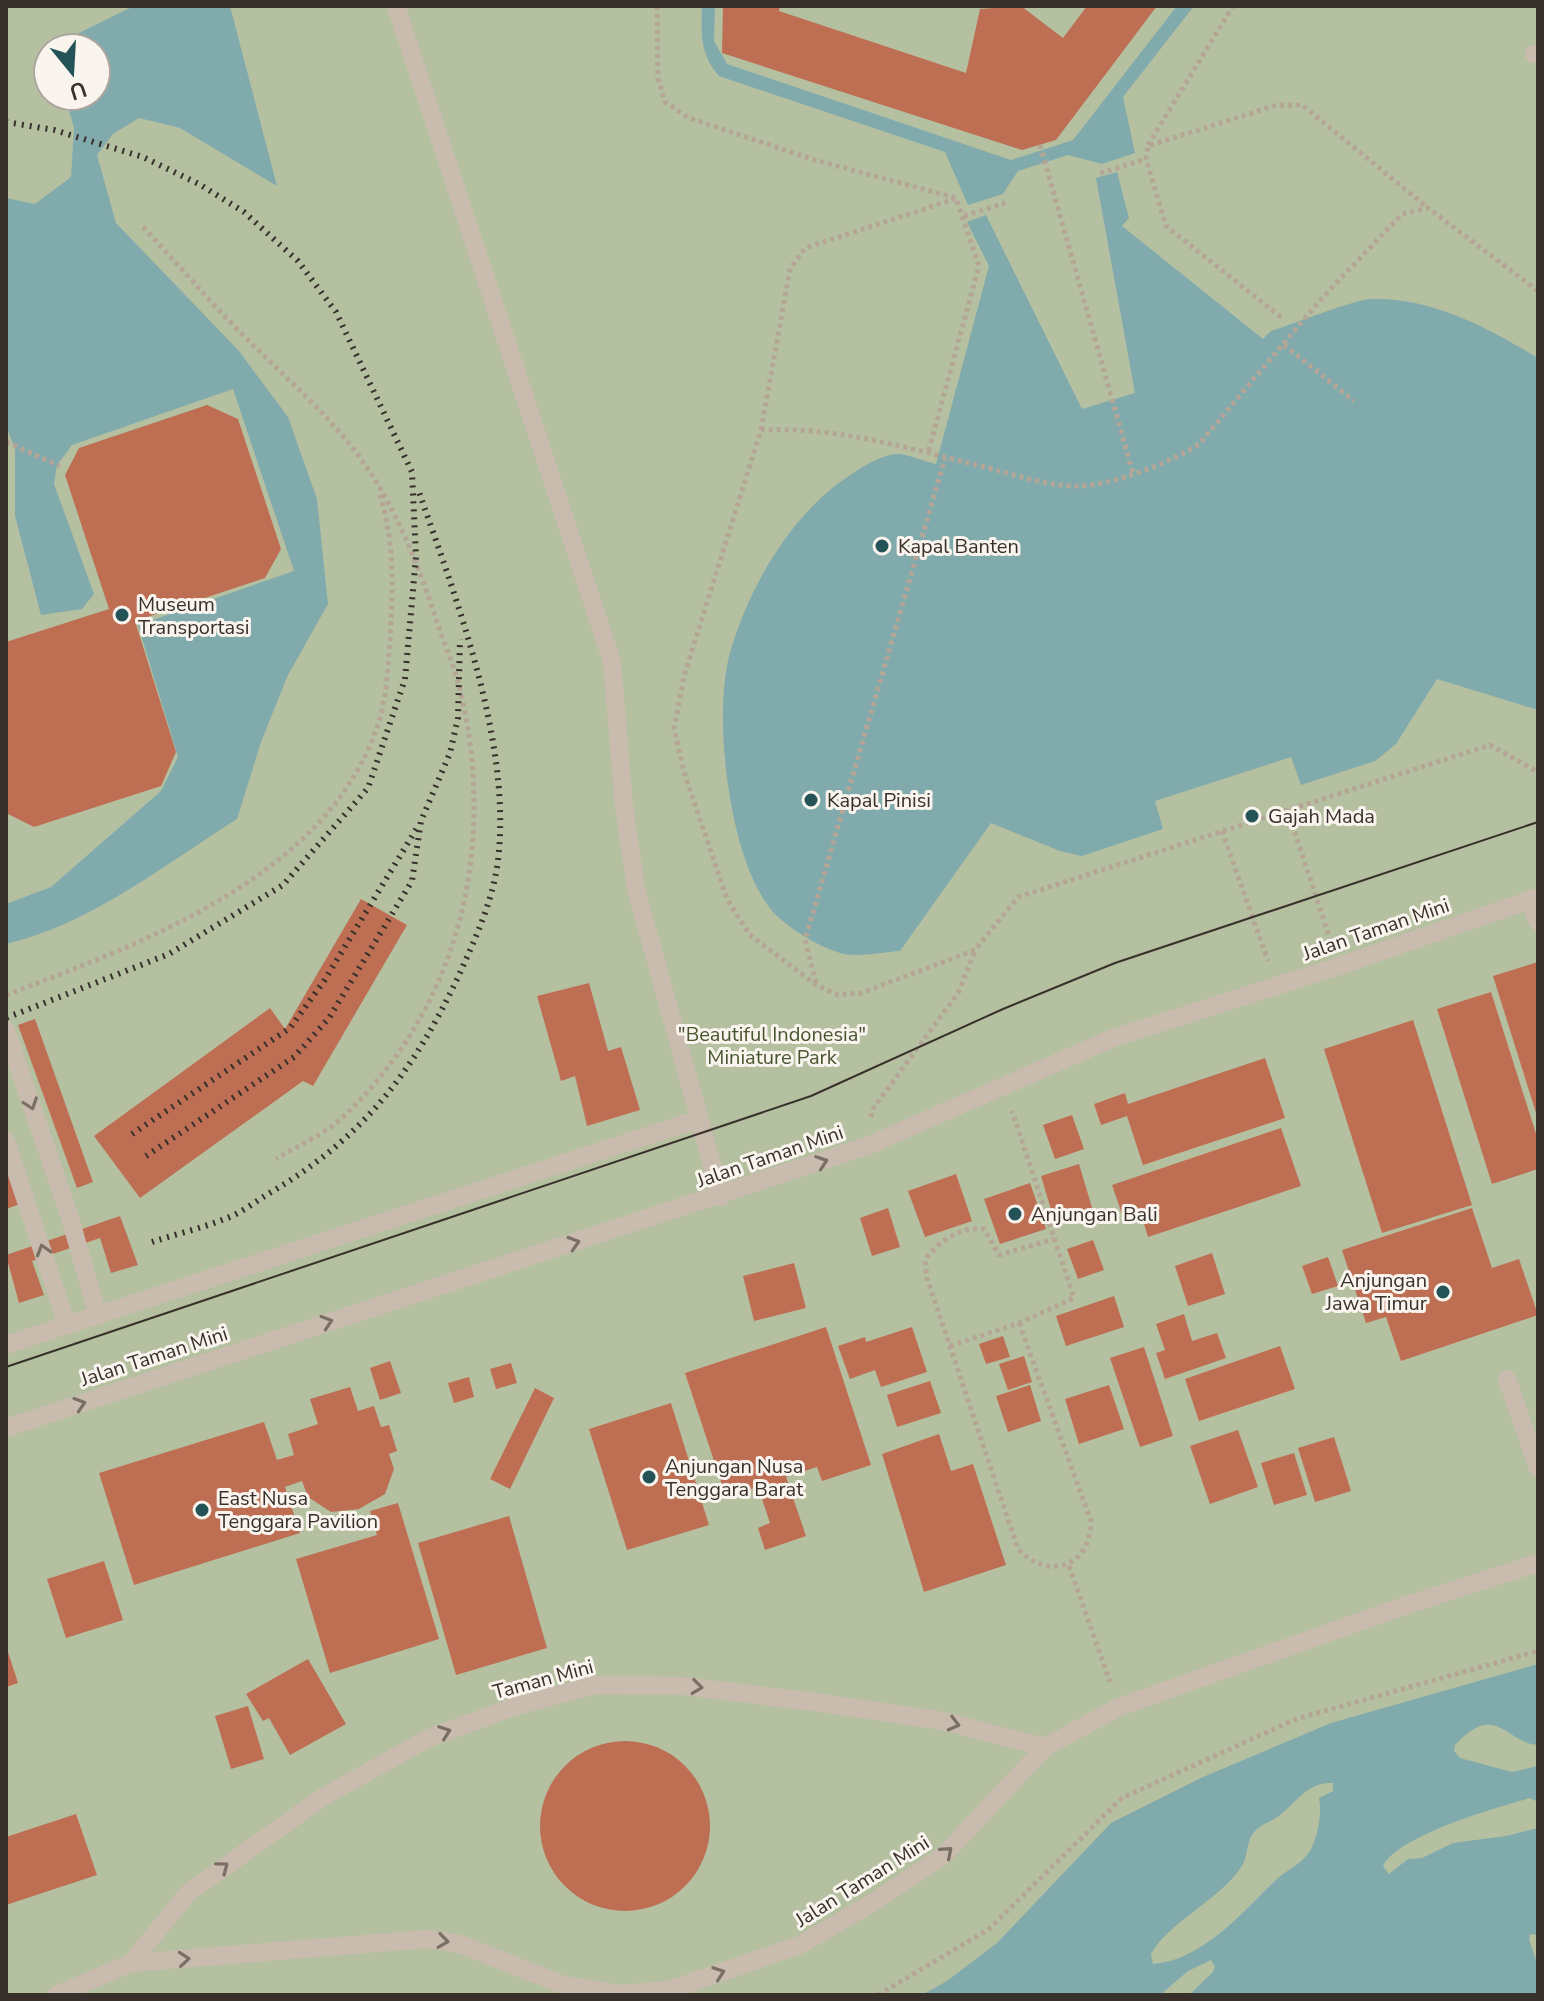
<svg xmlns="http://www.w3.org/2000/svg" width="1544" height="2001" font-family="'Nunito Sans',sans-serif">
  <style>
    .green { fill: #b5c0a1; fill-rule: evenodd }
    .water { fill: #81aaad; fill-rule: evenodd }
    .building { fill: #be6f53 }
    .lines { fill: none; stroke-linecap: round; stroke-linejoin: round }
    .path { stroke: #b5a597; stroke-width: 5; stroke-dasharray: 4 4; stroke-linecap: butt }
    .service { stroke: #c9bbad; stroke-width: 18 }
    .tram { stroke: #38302b; stroke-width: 2 }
    .rail { stroke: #38302b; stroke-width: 6; stroke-dasharray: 2 6; stroke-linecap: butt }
    .oneway { stroke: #796f66 }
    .poi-dot { fill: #235357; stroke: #f9f4ed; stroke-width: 3 }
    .labels { text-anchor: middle; stroke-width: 6; stroke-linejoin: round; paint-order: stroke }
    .poi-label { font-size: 20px; fill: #38302b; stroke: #f9f4ed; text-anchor: start }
    .street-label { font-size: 20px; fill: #38302b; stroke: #f9f4ed }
    .park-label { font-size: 20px; fill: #475530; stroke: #f9f4ed }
  </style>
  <rect width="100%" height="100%" fill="#f2eae1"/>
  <path class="green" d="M6,6h1532v1989h-1532zM48,48h48v48h-48z"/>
  <g class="water">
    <path d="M134,6h96l47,180 -97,-58 -41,-10 -26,16 -16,21 19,68 123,128 49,66 29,82 11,105 -40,71 -27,67 -24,77c-73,46 -146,105 -231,125v-40l45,-17 110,-96 17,-34 -40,-132 156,-54 -61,-182 -161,56 -15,20 -3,19 40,110 -12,15 -41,6 -26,-99v-68l-9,-21v-229l29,6 36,-27 3,-49 -9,-32h31v-48h-48z"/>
    <path d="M702,6h13l-1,35 13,23 284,96 62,-20 104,-134h17l-71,91 12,56 -33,11 -34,-9 -50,16 -15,23 -35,11 -23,-53 -226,-76c-19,-22 -18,-42 -17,-70z"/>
    <path d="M1117,172l12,46 -7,8 141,113 8,-8c23,-7 81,-31 100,-32 61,-2 117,29 167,59v352l-101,-31 -41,65 -21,17 -74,24 -10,-28 -136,44 8,28 -81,27 -22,-5 -69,-28 -91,128c-17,1 -43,7 -60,2 -22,-7 -47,-22 -63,-37 -48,-47 -65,-201 -47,-263 17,-60 53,-124 101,-164 17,-13 43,-32 64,-35 12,-1 30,8 41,10l53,-198 -22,-44 19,-7 96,194 53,-16 -39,-215z"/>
    <path d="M1538,1664v81c-31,-1 -42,-45 -83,0l-1,6 6,7 52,14 26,-6v36l-8,-4c-32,9 -132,37 -147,68l6,8 19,-15 14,-1 31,-15 53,-7 32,-8v107l-8,-1 -1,5 9,27v29h-349l24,-23 2,-5 -4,-7 -23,11 -28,24h-238l25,-14 50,-38 114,-120 92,-46 128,-54zM1333,1783v8l-14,7c3,16 -1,38 -9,53 -8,13 -22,18 -33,28 -34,32 -73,81 -124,85l-2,-10c16,-30 67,-54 89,-85 9,-11 5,-29 16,-39 6,-6 15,-8 21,-13 19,-13 30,-36 56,-34z"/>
  </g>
  <g class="building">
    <polygon points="723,6 780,6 779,11 966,73 980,9 1021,6 1063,38 1087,6 1157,6 1056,140 1022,150 722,53"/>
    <polygon points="207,405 238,419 281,549 265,578 135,621 176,752 161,786 34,827 6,813 6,642 109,609 65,475 79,448"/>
    <polygon points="361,899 407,925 313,1086 303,1081 140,1198 94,1136 270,1008 285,1029"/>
    <polygon points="1538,962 1538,1116 1537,1116 1493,976"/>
    <polygon points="589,983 608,1051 621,1047 640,1110 587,1126 575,1076 561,1081 537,996"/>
    <polygon points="1491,992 1538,1140 1538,1169 1492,1184 1437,1009"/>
    <polygon points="35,1019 93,1182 77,1188 18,1025"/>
    <polygon points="1413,1020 1472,1205 1382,1233 1324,1049"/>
    <polygon points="1265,1058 1285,1118 1143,1165 1127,1116 1101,1125 1094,1104 1125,1093 1128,1104"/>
    <polygon points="1072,1115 1084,1149 1055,1159 1043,1125"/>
    <polygon points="1281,1128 1301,1186 1148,1237 1141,1214 1124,1220 1112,1185"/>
    <polygon points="1079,1164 1093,1211 1055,1223 1041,1176"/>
    <polygon points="6,1166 20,1204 6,1209"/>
    <polygon points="956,1174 972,1221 925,1237 908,1191"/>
    <polygon points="1030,1183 1046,1229 1000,1244 984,1199"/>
    <polygon points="888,1208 900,1247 872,1256 860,1218"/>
    <polygon points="1472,1208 1492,1268 1519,1259 1538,1315 1401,1361 1386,1317 1366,1323 1342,1250"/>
    <polygon points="120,1216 138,1265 111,1273 100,1238 32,1261 44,1295 19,1303 6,1255"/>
    <polygon points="1093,1240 1104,1270 1078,1279 1067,1249"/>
    <polygon points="1212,1253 1225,1294 1188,1306 1175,1266"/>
    <polygon points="1328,1257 1338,1286 1312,1294 1302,1266"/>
    <polygon points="794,1263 806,1308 754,1321 743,1276"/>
    <polygon points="1114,1296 1124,1327 1066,1346 1056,1316"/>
    <polygon points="1184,1314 1192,1341 1217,1333 1226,1358 1165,1379 1156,1353 1165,1350 1156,1324"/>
    <polygon points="826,1327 871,1465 822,1481 817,1467 786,1477 806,1536 765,1550 758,1528 770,1523 758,1487 726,1497 685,1373"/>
    <polygon points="912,1327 927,1372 881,1387 875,1370 850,1379 838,1346 865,1337 866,1342"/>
    <polygon points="1003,1336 1010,1357 986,1364 979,1344"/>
    <polygon points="1280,1346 1295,1389 1199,1421 1185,1379"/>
    <polygon points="1144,1347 1173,1436 1140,1447 1110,1358"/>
    <polygon points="1024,1356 1032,1382 1008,1390 999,1364"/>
    <polygon points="390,1361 401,1393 380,1400 370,1368"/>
    <polygon points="511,1363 517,1383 496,1389 490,1369"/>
    <polygon points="469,1377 474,1397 454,1403 448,1383"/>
    <polygon points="930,1381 941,1413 897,1427 887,1395"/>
    <polygon points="1030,1385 1041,1421 1008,1432 996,1396"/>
    <polygon points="1109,1385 1124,1429 1079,1444 1065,1399"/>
    <polygon points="350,1387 358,1411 374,1406 381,1427 389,1425 397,1451 389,1454 394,1469 385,1494 359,1509 331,1512 308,1497 302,1481 285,1487 300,1533 134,1585 99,1473 264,1422 277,1460 294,1455 288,1434 318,1424 310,1399"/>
    <polygon points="535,1388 554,1398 510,1489 490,1479"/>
    <polygon points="671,1403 709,1525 627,1550 589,1429"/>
    <polygon points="1238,1430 1258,1487 1210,1504 1190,1446"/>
    <polygon points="939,1434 951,1471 973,1464 1006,1565 924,1592 882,1454"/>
    <polygon points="1334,1437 1351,1491 1315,1502 1298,1448"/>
    <polygon points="1294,1453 1307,1495 1274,1505 1261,1463"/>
    <polygon points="398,1503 439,1639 330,1673 296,1559 377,1535 370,1511"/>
    <polygon points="509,1516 547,1648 456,1675 418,1543"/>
    <polygon points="104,1561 123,1620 66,1638 47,1579"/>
    <polygon points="6,1646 18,1683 6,1687"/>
    <polygon points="308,1659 346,1724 290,1755 269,1718 263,1721 246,1694"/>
    <polygon points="248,1706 264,1759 231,1769 215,1716"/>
    <circle cx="625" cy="1826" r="85"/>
    <polygon points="76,1814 97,1875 6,1905 6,1837"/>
  </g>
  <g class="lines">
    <g class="path">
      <polyline points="657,6 658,78 665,102 689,118 815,160 956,198 979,266 928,453"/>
      <polyline points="1040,145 1133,473"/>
      <polyline points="1148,145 1233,6"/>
      <polyline points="1100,173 1146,159"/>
      <polyline points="964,216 1005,203"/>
      <path d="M143,227c36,38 70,79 107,115 36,36 74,69 105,109 40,52 63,113 83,174 8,23 18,46 23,69 36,155 -2,313 -118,423 -18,17 -46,29 -67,42"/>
      <path d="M1538,291l-110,-83 -26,6 -80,84 -123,146c-27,18 -88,42 -121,42 -30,0 -60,-10 -89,-18 -75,-18 -151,-42 -228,-38l-77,246 -10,52 10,44 43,127 22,35 67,51 22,10 23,-2 114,-43 43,-53 472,-152 48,27"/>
      <polyline points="1281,317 1166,226 1146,159 1148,146 1277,105 1302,105 1427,207"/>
      <polyline points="1284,345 1354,401"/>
      <polyline points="761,430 790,269 805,248 955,199"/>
      <polyline points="6,442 60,466"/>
      <polyline points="1287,809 1331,942"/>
      <polyline points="1222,831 1268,961"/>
      <polyline points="816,983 805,940 945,458"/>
      <path d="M6,995c137,-52 327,-120 374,-277 7,-25 8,-53 10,-78 3,-50 5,-97 -10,-145"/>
      <polyline points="871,1117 872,1110 958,993 975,951"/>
      <path d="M1019,1323l72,198c0,46 -43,60 -73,28l-91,-271 -2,-18c12,-18 36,-34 59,-31l15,26 55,-16"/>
      <polyline points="950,1346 1019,1323 1074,1298 1012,1111"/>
      <polyline points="1069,1566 1110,1682"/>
      <polyline points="878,1995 989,1929 1122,1798 1296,1719 1538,1651"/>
    </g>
    <g class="service">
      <polyline points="396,6 612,662 624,807 636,889 721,1197"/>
      <polyline points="1534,54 1538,53"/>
      <polyline points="1529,900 1538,922"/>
      <polyline points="6,1030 70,1218 98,1316"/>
      <polyline points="6,1141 67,1325"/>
      <polyline points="6,1345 699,1119"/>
      <polyline points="1507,1379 1538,1468"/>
      <polyline points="6,1428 867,1146 1113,1038 1339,966 1538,897"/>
      <polyline points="131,1963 188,1893 323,1797 429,1738 513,1707 595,1685 684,1686 822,1703 943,1721 1045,1747"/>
      <polyline points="56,1995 131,1963 427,1939 460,1944 561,1984 620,1994 669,1990 800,1945 872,1903 943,1856 1045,1747 1119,1707 1407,1605 1538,1563"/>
    </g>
    <polyline class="tram" points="6,1367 811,1096 1003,1009 1115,963 1538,822"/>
    <g class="rail">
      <polyline points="6,122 54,130 143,157 199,184 244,212 298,261 336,312 412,472 416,557 405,679 368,788 283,885 169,954 6,1018"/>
      <polyline points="132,1134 290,1028 324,981 417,828"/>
      <polyline points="146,1156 294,1057 329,1018 412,881 421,821 450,753 458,718 460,639"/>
      <path d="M152,1242c24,-8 51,-14 75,-24 14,-5 28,-16 41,-24 94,-55 145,-121 191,-219 18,-40 37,-81 40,-125 10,-113 -43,-252 -80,-358"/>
    </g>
  </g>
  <defs><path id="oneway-chevron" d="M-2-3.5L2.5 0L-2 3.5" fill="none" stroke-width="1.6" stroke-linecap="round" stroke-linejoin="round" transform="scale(2)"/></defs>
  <g class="oneway">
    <use href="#oneway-chevron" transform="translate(31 1104) rotate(71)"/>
    <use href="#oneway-chevron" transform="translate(822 1162) rotate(-19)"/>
    <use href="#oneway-chevron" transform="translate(574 1243) rotate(-17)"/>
    <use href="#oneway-chevron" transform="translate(43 1250) rotate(-107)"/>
    <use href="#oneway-chevron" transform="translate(327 1322) rotate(-18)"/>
    <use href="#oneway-chevron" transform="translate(80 1404) rotate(-18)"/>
    <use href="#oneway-chevron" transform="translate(697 1687) rotate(7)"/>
    <use href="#oneway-chevron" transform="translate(954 1724) rotate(14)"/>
    <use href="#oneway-chevron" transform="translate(445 1732) rotate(-20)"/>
    <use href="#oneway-chevron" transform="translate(947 1852) rotate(-41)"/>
    <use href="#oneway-chevron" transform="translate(223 1867) rotate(-37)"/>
    <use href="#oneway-chevron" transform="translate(443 1941) rotate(8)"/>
    <use href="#oneway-chevron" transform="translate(184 1959) rotate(-5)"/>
    <use href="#oneway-chevron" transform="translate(719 1973) rotate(-19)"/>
  </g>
  <g class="poi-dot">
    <circle cx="882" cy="546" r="8"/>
    <circle cx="122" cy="615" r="8"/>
    <circle cx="811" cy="800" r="8"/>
    <circle cx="1252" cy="816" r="8"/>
    <circle cx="1015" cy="1214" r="8"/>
    <circle cx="1443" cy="1292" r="8"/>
    <circle cx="649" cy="1477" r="8"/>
    <circle cx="202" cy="1510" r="8"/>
  </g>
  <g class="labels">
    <g class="poi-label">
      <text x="898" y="553">Kapal Banten</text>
      <text x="138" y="611">Museum<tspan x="138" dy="23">Transportasi</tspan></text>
      <text x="827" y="807">Kapal Pinisi</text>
      <text x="1268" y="823">Gajah Mada</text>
      <text x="1031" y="1221">Anjungan Bali</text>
      <text x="1427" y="1287" text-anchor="end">Anjungan<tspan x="1427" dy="23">Jawa Timur</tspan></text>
      <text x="665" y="1473">Anjungan Nusa<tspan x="665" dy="23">Tenggara Barat</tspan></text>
      <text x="218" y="1505">East Nusa<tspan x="218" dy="23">Tenggara Pavilion</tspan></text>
    </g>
    <g class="street-label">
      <text transform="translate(1376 929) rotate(-19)" y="7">Jalan Taman Mini</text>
      <text transform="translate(770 1156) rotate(-19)" y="7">Jalan Taman Mini</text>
      <text transform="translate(154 1356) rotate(-18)" y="7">Jalan Taman Mini</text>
      <text transform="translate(543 1679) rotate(-15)" y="7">Taman Mini</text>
      <text transform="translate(862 1881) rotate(-32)" y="7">Jalan Taman Mini</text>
    </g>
    <g class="park-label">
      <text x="772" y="1041">"Beautiful Indonesia"<tspan x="772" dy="23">Miniature Park</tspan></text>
    </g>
  </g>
  <rect width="1544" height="2001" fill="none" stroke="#38302b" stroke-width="16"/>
  <g transform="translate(72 72) rotate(162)"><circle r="38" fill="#f9f4ed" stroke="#aca69f" stroke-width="2"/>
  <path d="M0-6L14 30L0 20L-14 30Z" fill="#235357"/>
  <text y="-12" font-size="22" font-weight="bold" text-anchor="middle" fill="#38302b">U</text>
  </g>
</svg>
